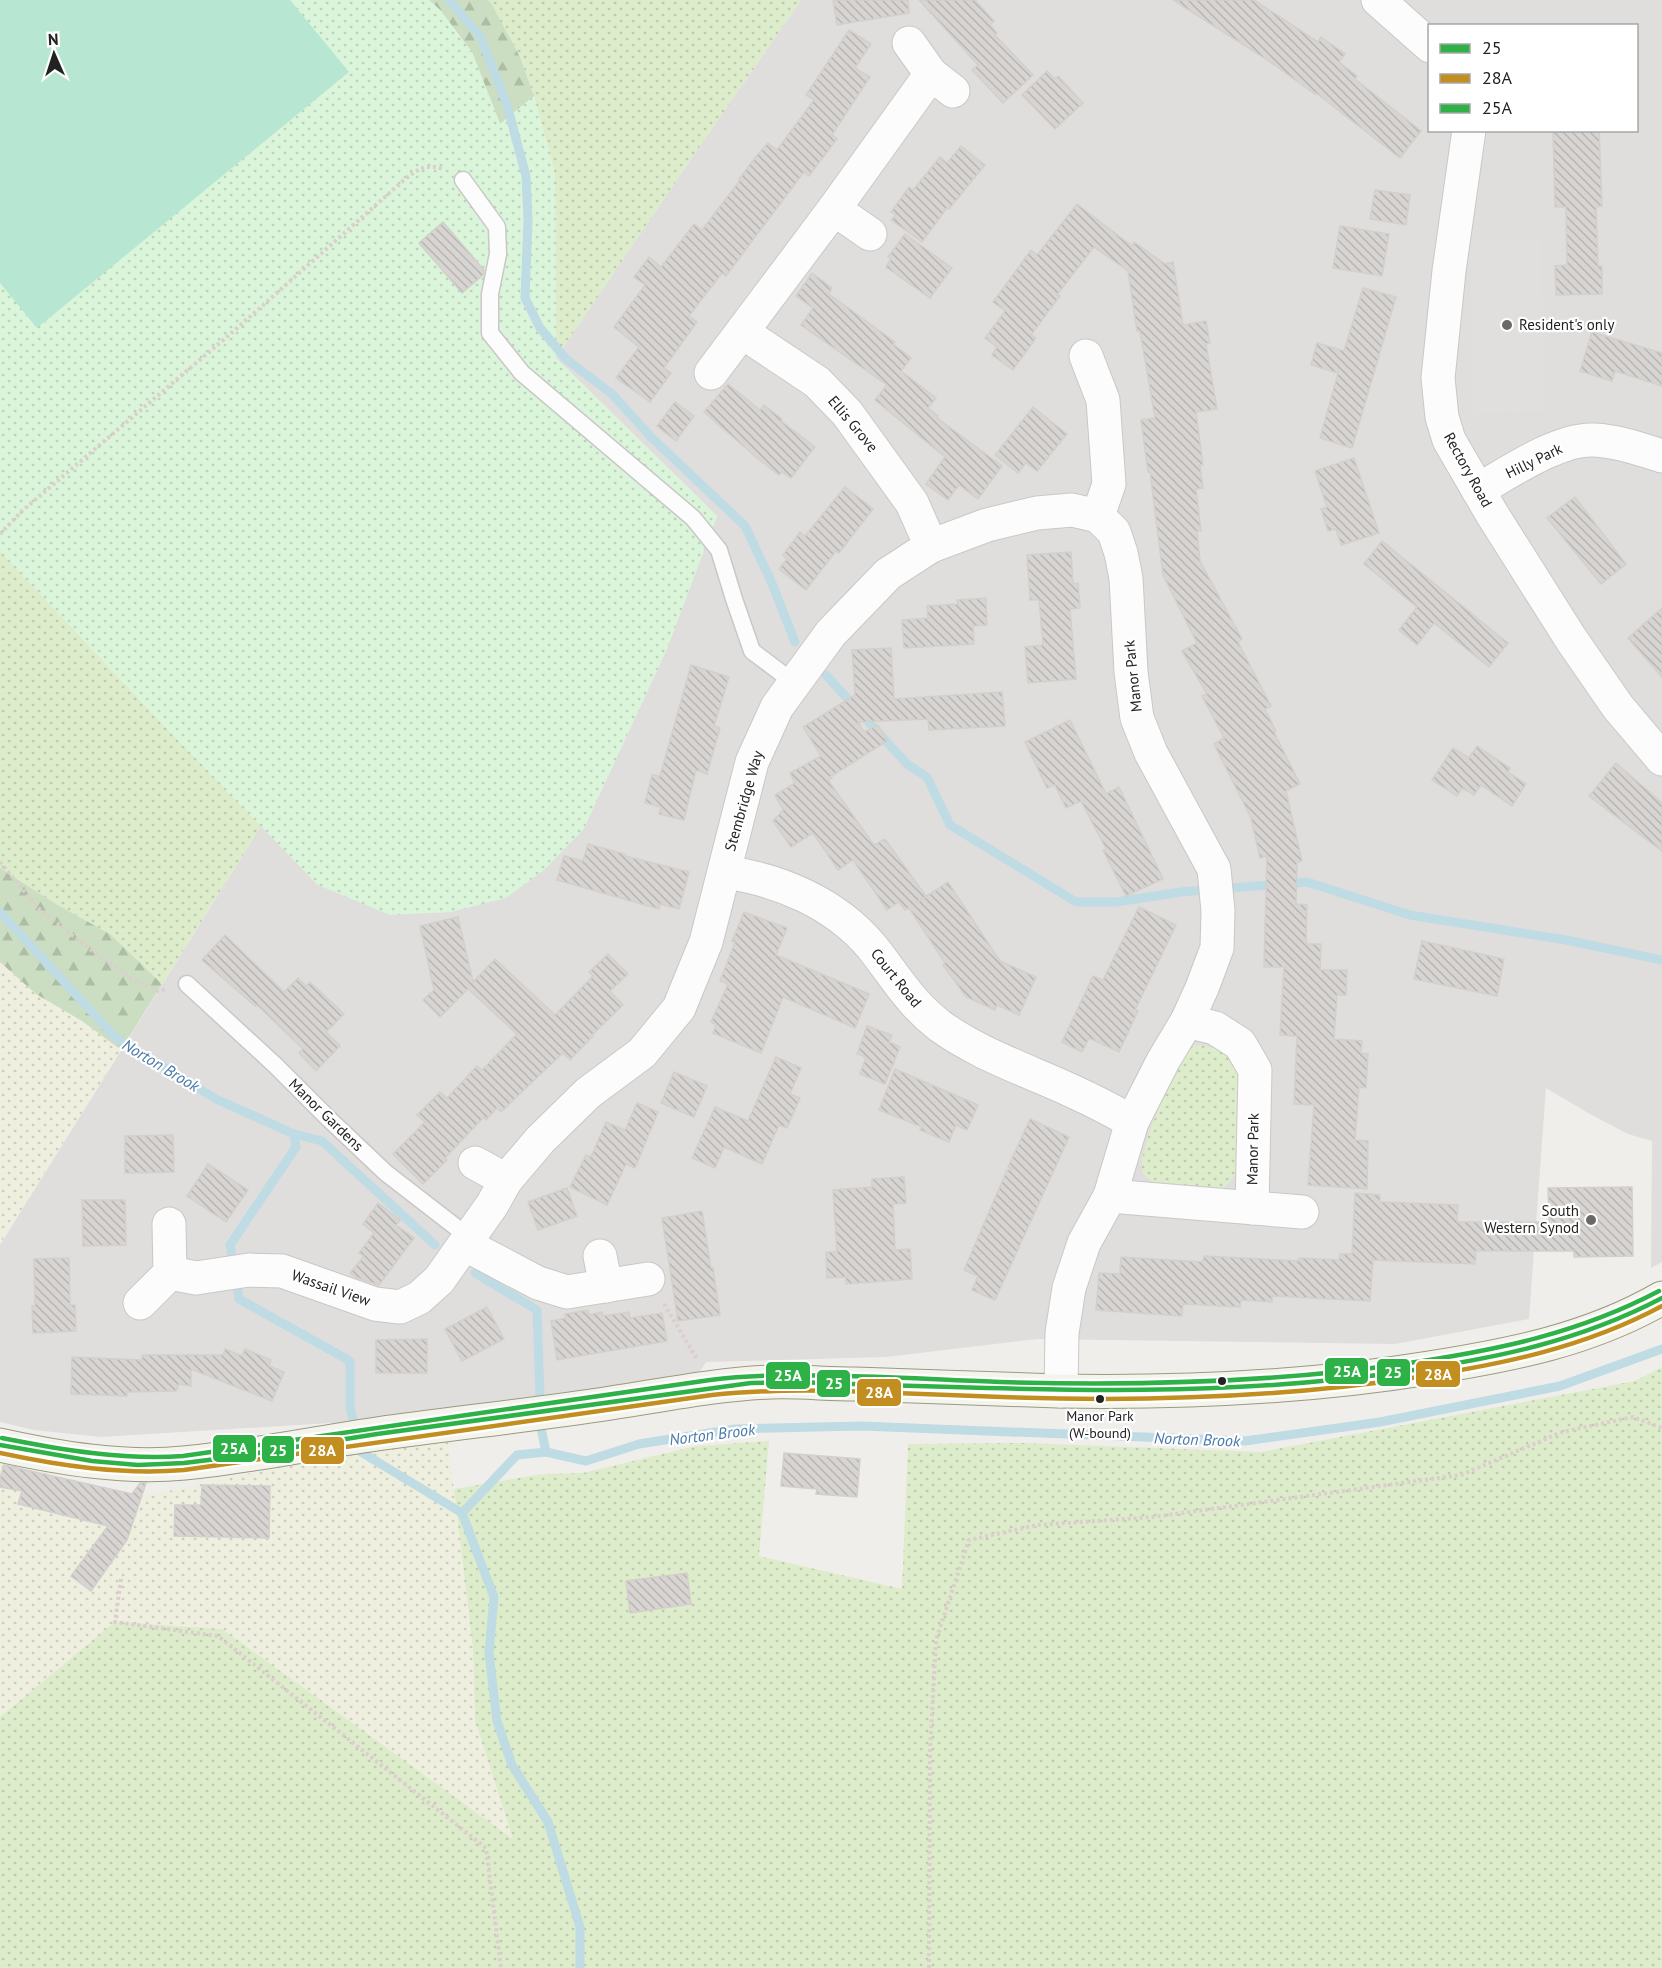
<svg xmlns="http://www.w3.org/2000/svg" width="1662" height="1968" font-family="'PT Sans',sans-serif">
  <style>
    .residential { fill: #dfdedc; fill-rule: evenodd }
    .farmland { fill: url(#farmland-dots) }
    .grass { fill: url(#grass-dots) }
    .forest { fill: url(#forest-firs) }
    .park { fill: url(#park-dots) }
    .pitch { fill: #b7e6d2 }
    .parking { fill: #e0dfde }
    .lines { fill: none; stroke-linecap: round; stroke-linejoin: round }
    .stream { stroke: #bfdbe3; stroke-width: 9 }
    .building { fill: url(#building-back-hatch); stroke: #d3d0cc; stroke-width: 1.5 }
    .lane-casing { stroke: #c9c8c7; stroke-width: 19 }
    .street-casing { stroke: #c9c8c7; stroke-width: 35 }
    .secondary-casing { stroke: #999a82; stroke-width: 35 }
    .path { stroke: #dccecd; stroke-width: 4; stroke-dasharray: 3 3; stroke-linecap: butt }
    .lane { stroke: #fdfcfc; stroke-width: 16 }
    .street { stroke: #fdfcfc; stroke-width: 33 }
    .secondary { stroke: #f4f4ed; stroke-width: 33 }
    .bus-1-casing { stroke: #fff; stroke-width: 9 }
    .bus-2-casing { stroke: #fff; stroke-width: 9 }
    .bus-3-casing { stroke: #fff; stroke-width: 9 }
    .bus-1 { stroke: #2eb248; stroke-width: 4.5 }
    .bus-2 { stroke: #c18e1f; stroke-width: 4.5 }
    .bus-3 { stroke: #2eb248; stroke-width: 4.5 }
    .poi-dot { fill: #6a6968; stroke: #fff; stroke-width: 2 }
    .bus-dot { fill: #222; stroke: #fff; stroke-width: 2 }
    .labels { text-anchor: middle; stroke-width: 4.5; stroke-linejoin: round; paint-order: stroke }
    .bus-label { font-size: 14px; fill: #222; stroke: #fff }
    .poi-label { font-size: 15px; fill: #222; stroke: #fff; text-anchor: start }
    .street-label { font-size: 15px; fill: #222; stroke: #fff }
    .water-label { font-size: 16px; font-style: italic; fill: #4a7aab; stroke: #fff }
    .line-badge { stroke: #fff; stroke-width: 2 }
    .badge-label { font-size: 16px; text-anchor: middle; font-weight: bold; fill: #fff }
  </style>
  <defs>
    <pattern id="farmland-dots" width="8" height="8" patternUnits="userSpaceOnUse" patternTransform="scale(1.5)"><rect width="8" height="8" fill="#efefdf"/><path d="M2 2h.1M6 6h.1" fill="none" stroke="#cdcdbf" stroke-width="1.8" stroke-linecap="round"/></pattern>
    <pattern id="grass-dots" width="8" height="8" patternUnits="userSpaceOnUse" patternTransform="scale(1.5)"><rect width="8" height="8" fill="#ddeccb"/><path d="M2 2h.1M6 6h.1" fill="none" stroke="#bdcaae" stroke-width="1.8" stroke-linecap="round"/></pattern>
    <pattern id="forest-firs" width="22" height="20" patternUnits="userSpaceOnUse" patternTransform="scale(1.5)"><rect width="22" height="20" fill="#cbdec1"/><path d="M5 1l3.5 6h-7zM16 11l3.5 6h-7z" fill="#aebea6"/></pattern>
    <pattern id="park-dots" width="8" height="8" patternUnits="userSpaceOnUse" patternTransform="scale(1.5)"><rect width="8" height="8" fill="#daf5da"/><path d="M2 2h.1M6 6h.1" fill="none" stroke="#bbd2bb" stroke-width="1.8" stroke-linecap="round"/></pattern>
    <pattern id="building-back-hatch" width="6" height="6" patternUnits="userSpaceOnUse" patternTransform="scale(1.5)"><rect width="6" height="6" fill="#d7d4d2"/><path d="M-1 5l2 2M0 0l6 6M5-1l2 2" fill="none" stroke="#b8b6b4"/></pattern>
  </defs>
  <rect width="100%" height="100%" fill="#f0eeeb"/>
  <path class="residential" d="M801,0h861v1262l-11,6 1,-127 -24,-7 -40,-21 -42,-25 -17,231 -134,25 -357,-5 -152,18 -180,5 -7,11 -131,24 -221,25 -246,15 -67,-7 -34,-8v-177l261,-419 57,59 265,-55 83,-179 51,-135 -161,-158 137,-202zM1430,26h206v104h-206z"/>
  <g class="farmland">
    <polygon points="0,962 36,994 82,1021 121,1050 0,1244"/>
    <polygon points="448,1441 473,1648 475,1720 514,1840 222,1629 115,1622 0,1717 0,1462 141,1497 335,1455"/>
  </g>
  <g class="grass">
    <polygon points="487,0 801,0 693,156 556,358 555,174 534,96 520,57"/>
    <polygon points="0,551 169,731 261,826 162,984 110,934 56,904 0,868"/>
    <path d="M1203,1045c21,7 28,6 37,27v93l-7,13 -9,10 -12,6 -53,-7 -14,-11 -3,-6v-11l7,-26 30,-76 10,-11z"/>
    <polygon points="1662,1367 1662,1968 0,1968 0,1717 115,1622 222,1629 513,1839 475,1720 473,1648 454,1489 542,1474 583,1473 696,1446 769,1441 759,1556 902,1589 908,1444 1024,1443 1261,1452 1635,1381"/>
  </g>
  <g class="forest">
    <polygon points="429,0 487,0 491,3 520,57 534,96 500,124 472,52 440,10"/>
    <polygon points="0,868 56,904 110,934 162,984 121,1050 82,1021 36,994 0,962"/>
  </g>
  <polygon class="park" points="0,0 429,0 440,10 472,52 500,124 534,96 555,174 556,358 717,516 666,651 583,830 544,870 506,898 451,912 390,915 318,885 169,731 0,551"/>
  <polygon class="pitch" points="0,0 290,0 349,72 37,328 0,283"/>
  <polygon class="parking" points="1541,238 1545,411 1473,413 1470,239"/>
  <g class="lines">
    <g class="stream">
      <polyline points="449,0 480,36 507,105 526,176 528,220 525,298 540,328 566,359 612,394 651,437 745,526 771,581 795,642"/>
      <polyline points="826,675 907,764 927,777 950,825 1076,902 1116,902 1181,892 1307,882 1410,915 1566,940 1662,960"/>
      <polyline points="0,912 116,1038 216,1099 294,1134 296,1147 230,1245 233,1260"/>
      <polyline points="294,1134 322,1141 435,1245"/>
      <polyline points="475,1273 537,1310 540,1396"/>
      <polyline points="237,1286 239,1299 350,1361 350,1408 356,1431"/>
      <polyline points="541,1428 546,1452"/>
      <polyline points="359,1444 361,1452 462,1513 517,1455 546,1452 586,1461 639,1444 735,1429 861,1426 1245,1441 1380,1422 1560,1386 1662,1349"/>
      <polyline points="462,1513 494,1597 489,1653 497,1721 512,1765 548,1822 580,1927 580,1968"/>
    </g>
  </g>
  <g class="building">
    <polygon points="833,0 908,0 909,13 837,25"/>
    <polygon points="919,0 975,0 994,21 990,25 997,33 995,35 1033,75 1003,103 972,70 978,65"/>
    <polygon points="1173,0 1254,0 1318,42 1321,37 1345,54 1339,62 1357,76 1355,79 1421,131 1400,158 1316,93 1315,94 1266,59"/>
    <polygon points="849,30 871,44 855,68 870,77 832,135 837,139 809,176 804,172 726,276 722,273 689,316 697,322 664,368 671,373 650,402 616,378 639,347 614,327 645,285 634,277 649,257 661,267 694,224 702,230 740,180 739,179 758,154 768,143 777,150 814,100 806,95"/>
    <polygon points="1047,71 1055,79 1058,76 1083,103 1055,129 1022,95"/>
    <polygon points="1553,130 1599,130 1602,206 1596,207 1598,266 1602,266 1602,294 1556,295 1555,266 1567,265 1566,207 1555,207"/>
    <polygon points="961,146 985,165 949,209 947,208 922,242 891,220 896,215 891,212 909,187 913,190 940,157 947,163"/>
    <polygon points="1375,190 1410,195 1406,225 1370,219"/>
    <polygon points="1077,204 1132,246 1134,242 1165,264 1173,262 1183,325 1206,321 1210,343 1206,344 1217,409 1196,412 1203,465 1200,465 1203,488 1196,489 1201,531 1197,531 1200,561 1242,639 1238,642 1271,706 1265,709 1276,731 1274,732 1300,784 1286,791 1302,861 1297,862 1296,904 1307,905 1306,944 1321,944 1320,970 1347,970 1346,995 1337,995 1334,1039 1362,1041 1361,1053 1368,1054 1366,1088 1359,1087 1355,1140 1368,1141 1367,1189 1308,1185 1314,1105 1294,1104 1297,1036 1280,1035 1284,967 1264,967 1267,856 1260,858 1251,818 1214,744 1224,738 1202,696 1207,694 1182,651 1197,643 1163,575 1150,472 1148,472 1141,420 1155,418 1140,331 1137,331 1128,271 1094,247 1057,295 1060,296 1031,335 1036,338 1013,370 992,355 997,347 985,338 1005,311 993,302 1031,250 1037,255"/>
    <polygon points="443,222 484,270 483,275 462,293 419,243"/>
    <polygon points="1340,226 1389,234 1382,276 1333,268"/>
    <polygon points="905,234 952,268 930,298 886,267 891,259 888,257"/>
    <polygon points="812,273 832,288 829,294 895,342 893,344 911,358 901,371 936,398 928,408 938,416 937,418 1002,466 978,499 959,485 948,500 926,484 945,457 875,400 887,385 801,325 813,308 796,296"/>
    <polygon points="1363,288 1396,297 1352,448 1320,438 1338,373 1311,365 1317,343 1344,351"/>
    <polygon points="1592,332 1662,353 1662,386 1615,371 1612,381 1580,371"/>
    <polygon points="728,384 760,410 764,405 782,419 781,421 815,447 791,478 782,472 779,475 757,458 704,412"/>
    <polygon points="675,402 694,416 676,441 657,426"/>
    <polygon points="1033,407 1067,434 1037,471 1026,463 1018,473 995,455"/>
    <polygon points="1354,458 1379,533 1341,545 1336,529 1328,531 1321,509 1327,507 1315,471"/>
    <polygon points="845,487 873,509 839,553 836,551 806,590 779,569 787,559 783,555 800,532 805,536"/>
    <polygon points="1575,497 1626,564 1601,584 1547,518"/>
    <polygon points="1382,541 1508,643 1489,667 1434,623 1417,645 1399,630 1417,607 1364,564"/>
    <polygon points="1071,552 1073,584 1078,583 1080,608 1070,609 1076,679 1028,683 1025,647 1043,645 1039,600 1030,600 1027,555"/>
    <polygon points="986,598 987,625 973,626 974,644 904,648 902,620 928,618 927,606 958,604 957,600"/>
    <polygon points="1662,608 1662,677 1628,638"/>
    <polygon points="891,648 894,699 1002,692 1005,726 929,730 928,719 858,722 864,732 878,725 887,741 830,777 832,778 828,780 874,845 885,839 926,896 916,903 948,882 1000,961 1036,977 1019,1015 997,1005 995,1010 966,997 943,965 945,963 909,908 905,910 899,902 887,910 853,860 838,870 813,833 791,847 773,821 783,810 775,795 795,783 790,773 821,756 803,727 855,695 852,650"/>
    <polygon points="691,665 729,677 714,726 720,728 707,774 696,770 684,820 659,814 661,807 645,803 652,775 660,776"/>
    <polygon points="1070,720 1106,794 1119,787 1163,879 1126,896 1103,850 1106,849 1081,801 1066,808 1055,785 1047,788 1025,742"/>
    <polygon points="1477,746 1510,768 1508,772 1526,784 1512,806 1481,785 1474,795 1462,788 1457,796 1432,780 1453,748 1469,758"/>
    <polygon points="1616,763 1662,803 1662,851 1589,796"/>
    <polygon points="588,844 625,854 625,856 689,872 679,909 660,904 659,909 557,880 564,856 583,861"/>
    <polygon points="1139,907 1176,925 1135,1010 1138,1011 1119,1052 1089,1038 1082,1052 1062,1042 1093,976 1103,980"/>
    <polygon points="744,912 787,928 776,955 869,994 855,1028 783,997 761,1053 713,1033 716,1025 711,1022 728,984 720,981 735,942 732,941"/>
    <polygon points="458,917 473,982 495,959 555,1015 593,976 589,972 608,954 628,974 610,991 623,1005 592,1035 593,1036 570,1060 563,1053 501,1112 497,1108 486,1120 484,1117 445,1158 447,1160 423,1184 393,1154 425,1122 417,1115 440,1092 447,1098 477,1066 482,1070 517,1034 468,989 440,1017 423,1000 434,990 420,926"/>
    <polygon points="225,935 284,992 298,978 306,986 310,982 344,1014 326,1032 340,1046 316,1071 299,1053 303,1049 257,1005 255,1006 202,960"/>
    <polygon points="1422,941 1504,959 1497,996 1414,979"/>
    <polygon points="867,1026 892,1035 889,1042 900,1047 885,1084 860,1074 866,1057 857,1054"/>
    <polygon points="776,1057 801,1068 790,1094 800,1098 787,1128 779,1125 762,1164 724,1147 715,1168 692,1158 715,1107 748,1121"/>
    <polygon points="895,1069 978,1105 967,1130 956,1125 949,1142 920,1130 922,1127 879,1110"/>
    <polygon points="674,1072 707,1086 694,1117 661,1103"/>
    <polygon points="637,1103 658,1112 635,1168 626,1164 607,1205 570,1187 586,1155 591,1157 606,1122 625,1130"/>
    <polygon points="1030,1119 1069,1137 995,1300 972,1290 978,1276 964,1270 1007,1170 1014,1169 1008,1167"/>
    <polygon points="173,1135 174,1172 125,1173 125,1136"/>
    <polygon points="208,1164 248,1190 226,1222 187,1196"/>
    <polygon points="904,1177 906,1203 893,1204 895,1250 910,1249 912,1279 846,1284 846,1277 827,1278 826,1252 837,1252 833,1190 872,1187 872,1179"/>
    <polygon points="1632,1187 1633,1256 1574,1257 1574,1251 1476,1251 1475,1264 1373,1260 1370,1301 1272,1296 1272,1302 1241,1300 1240,1307 1183,1304 1182,1316 1096,1310 1099,1273 1120,1274 1121,1257 1203,1262 1204,1256 1299,1261 1299,1258 1339,1260 1340,1254 1352,1254 1355,1193 1380,1195 1380,1202 1458,1205 1457,1222 1549,1222 1548,1188"/>
    <polygon points="567,1188 577,1216 538,1230 528,1202"/>
    <polygon points="82,1200 125,1200 126,1245 83,1246"/>
    <polygon points="378,1203 400,1220 396,1225 414,1238 379,1285 355,1277 350,1273 364,1256 359,1253 374,1233 363,1224"/>
    <polygon points="702,1211 711,1268 713,1268 720,1315 678,1321 662,1218"/>
    <polygon points="69,1258 70,1305 75,1305 76,1331 33,1333 32,1306 35,1306 34,1259"/>
    <polygon points="487,1307 504,1339 462,1361 445,1329"/>
    <polygon points="588,1310 589,1315 602,1312 603,1316 629,1312 630,1318 662,1313 667,1341 557,1360 551,1321 566,1318 565,1314"/>
    <polygon points="427,1339 427,1373 376,1373 376,1340"/>
    <polygon points="225,1349 242,1356 245,1349 271,1360 269,1366 284,1372 272,1401 191,1369 191,1386 179,1384 176,1391 127,1392 127,1396 71,1394 72,1357 142,1360 142,1355 223,1355"/>
    <polygon points="784,1453 860,1459 857,1497 816,1494 817,1489 781,1486"/>
    <polygon points="4,1465 132,1494 140,1483 146,1483 127,1540 91,1591 71,1576 108,1526 18,1504 22,1491 0,1487 0,1478"/>
    <polygon points="202,1485 270,1486 269,1538 174,1536 175,1505 201,1505"/>
    <polygon points="687,1573 691,1604 630,1613 626,1581"/>
  </g>
  <g class="lines">
    <g class="lane-casing">
      <g id="lane">
        <polyline points="463,180 497,227 498,254 490,294 490,333 522,373 693,518 719,550 734,599 752,651 793,682"/>
        <polyline points="187,984 276,1066 330,1120 386,1173 470,1238"/>
      </g>
    </g>
    <g class="street-casing">
      <g id="street">
        <polyline points="1378,0 1430,46"/>
        <polyline points="909,43 931,74 953,91"/>
        <polyline points="1469,130 1449,271 1438,378 1442,417 1449,440 1492,514 1571,639 1618,707 1662,759"/>
        <polyline points="834,209 870,234"/>
        <polyline points="742,332 817,382 847,413 912,503 931,546"/>
        <polyline points="711,373 834,209 931,74"/>
        <path d="M1478,490c30,-17 81,-52 116,-50 23,1 46,9 68,16"/>
        <path d="M725,872c55,8 110,31 147,75 23,29 37,55 68,79 29,21 61,34 93,48 34,14 67,29 99,48"/>
        <polyline points="1187,1021 1215,1028 1240,1044 1255,1070 1252,1208"/>
        <polyline points="475,1163 506,1180"/>
        <polyline points="1110,1196 1302,1212"/>
        <polyline points="466,1245 538,1283 567,1292 648,1279"/>
        <polyline points="600,1256 606,1286"/>
        <polyline points="170,1273 196,1278 249,1270 282,1271 375,1304 400,1307 419,1298 439,1280 492,1205 506,1180 540,1140 588,1093 642,1053 679,1008 706,942 752,762 777,707 831,633 888,574 931,546 987,525 1037,513 1072,510 1098,516"/>
        <polyline points="140,1303 170,1273 169,1224"/>
        <polyline points="1061,1391 1062,1333 1069,1288 1084,1243 1110,1196 1132,1122 1163,1061 1187,1021 1202,988 1217,948 1218,911 1214,869 1151,753 1137,718 1131,672 1126,578 1121,553 1114,532 1098,516 1109,484 1103,400 1086,356"/>
      </g>
    </g>
    <g class="secondary-casing">
      <path id="secondary" d="M0,1445c59,13 124,24 184,18 65,-6 129,-20 193,-29 78,-11 156,-19 234,-31 53,-8 107,-19 160,-21 28,-1 56,2 84,2 68,2 135,5 203,7 124,2 248,-3 371,-23 82,-13 160,-28 233,-70"/>
    </g>
    <g class="path">
      <path d="M0,534l22,-23 213,-181 169,-150c14,-11 22,-17 39,-11"/>
      <polyline points="0,862 38,908 90,949 130,978 158,991 167,989"/>
      <polyline points="664,1304 697,1359"/>
      <polyline points="121,1579 115,1622 218,1636 486,1848 501,1968"/>
      <polyline points="929,1968 930,1752 936,1640 969,1540 1037,1525 1153,1517 1461,1475 1562,1432 1633,1417 1662,1428"/>
    </g>
    <use href="#lane" class="lane"/>
    <use href="#street" class="street"/>
    <use href="#secondary" class="secondary"/>
    <g class="bus-1-casing">
      <path id="bus-1" d="M0,1445l92,16 46,4 46,-2 49,-6 144,-23 374,-51 41,-1c205,6 410,19 615,-11 90,-13 173,-30 255,-73"/>
    </g>
    <g class="bus-2-casing">
      <path id="bus-2" d="M0,1453c61,13 122,22 184,17l528,-75c44,-5 86,-5 130,-4 54,2 107,4 160,6 137,5 274,1 410,-19 87,-13 172,-30 250,-72"/>
    </g>
    <g class="bus-3-casing">
      <path id="bus-3" d="M2,1438c60,12 120,22 181,18l527,-76c46,-6 89,-5 135,-4 52,1 103,4 155,6 137,4 274,1 409,-19 89,-13 170,-30 250,-72"/>
    </g>
    <use href="#bus-1" class="bus-1"/>
    <use href="#bus-2" class="bus-2"/>
    <use href="#bus-3" class="bus-3"/>
  </g>
  <g class="poi-dot">
    <circle cx="1507" cy="325" r="6"/>
    <circle cx="1591" cy="1220" r="6"/>
  </g>
  <g class="bus-dot">
    <circle cx="1222" cy="1381" r="5"/>
    <circle cx="1100" cy="1399" r="5"/>
  </g>
  <g class="labels">
    <g class="bus-label">
      <text x="1100" y="1421">Manor Park<tspan x="1100" dy="17">(W-bound)</tspan></text>
    </g>
    <g class="poi-label">
      <text x="1519" y="330">Resident's only</text>
      <text x="1579" y="1216" text-anchor="end">South<tspan x="1579" dy="17">Western Synod</tspan></text>
    </g>
    <g class="street-label">
      <text transform="translate(853 424) rotate(50)" y="5">Ellis Grove</text>
      <text transform="translate(1534 461) rotate(-26)" y="5">Hilly Park</text>
      <text transform="translate(1468 470) rotate(61)" y="5">Rectory Road</text>
      <text transform="translate(1133 676) rotate(-96)" y="5">Manor Park</text>
      <text transform="translate(744 801) rotate(-74)" y="5">Stembridge Way</text>
      <text transform="translate(896 978) rotate(51)" y="5">Court Road</text>
      <text transform="translate(326 1115) rotate(44)" y="5">Manor Gardens</text>
      <text transform="translate(1253 1149) rotate(-89)" y="5">Manor Park</text>
      <text transform="translate(331 1288) rotate(19)" y="5">Wassail View</text>
    </g>
    <g class="water-label">
      <text transform="translate(161 1065) rotate(31)" y="6">Norton Brook</text>
      <text transform="translate(712 1434) rotate(-7)" y="6">Norton Brook</text>
      <text transform="translate(1197 1439) rotate(2)" y="6">Norton Brook</text>
    </g>
  </g>
  <g class="line-badge">
    <rect x="1324" y="1357" width="45" height="28" rx="6" fill="#2eb248"/>
    <rect x="1376" y="1358" width="35" height="29" rx="6" fill="#2eb248"/>
    <rect x="1415" y="1360" width="46" height="28" rx="6" fill="#c18e1f"/>
    <rect x="765" y="1361" width="46" height="29" rx="6" fill="#2eb248"/>
    <rect x="816" y="1369" width="35" height="29" rx="6" fill="#2eb248"/>
    <rect x="856" y="1378" width="46" height="29" rx="6" fill="#c18e1f"/>
    <rect x="212" y="1434" width="45" height="29" rx="6" fill="#2eb248"/>
    <rect x="261" y="1435" width="34" height="29" rx="6" fill="#2eb248"/>
    <rect x="300" y="1436" width="45" height="29" rx="6" fill="#c18e1f"/>
  </g>
  <g class="badge-label">
    <text x="1347" y="1377">25A</text>
    <text x="1393" y="1378">25</text>
    <text x="1438" y="1380">28A</text>
    <text x="788" y="1381">25A</text>
    <text x="834" y="1389">25</text>
    <text x="879" y="1398">28A</text>
    <text x="234" y="1454">25A</text>
    <text x="278" y="1456">25</text>
    <text x="322" y="1456">28A</text>
  </g>
  <rect x="1428" y="24" width="210" height="108" fill="#ffffff" stroke="#a7a7a7" stroke-width="1.5"/>
  <rect x="1440" y="44" width="30" height="9" fill="#2eb248" stroke="#a7a7a7" stroke-width="1.5"/>
  <text x="1482" y="54" font-size="18" fill="#222222">25</text>
  <rect x="1440" y="74" width="30" height="9" fill="#c18e1f" stroke="#a7a7a7" stroke-width="1.5"/>
  <text x="1482" y="84" font-size="18" fill="#222222">28A</text>
  <rect x="1440" y="104" width="30" height="9" fill="#2eb248" stroke="#a7a7a7" stroke-width="1.5"/>
  <text x="1482" y="114" font-size="18" fill="#222222">25A</text>
  <g transform="translate(54 54) rotate(357)" stroke="#ffffff" stroke-width="4.5" paint-order="stroke">
  <path d="M0-4.5L10 22L0 15L-10 22Z" fill="#222222"/>
  <text y="-9" font-size="16" font-weight="bold" text-anchor="middle" fill="#222222">N</text>
  </g>
</svg>
